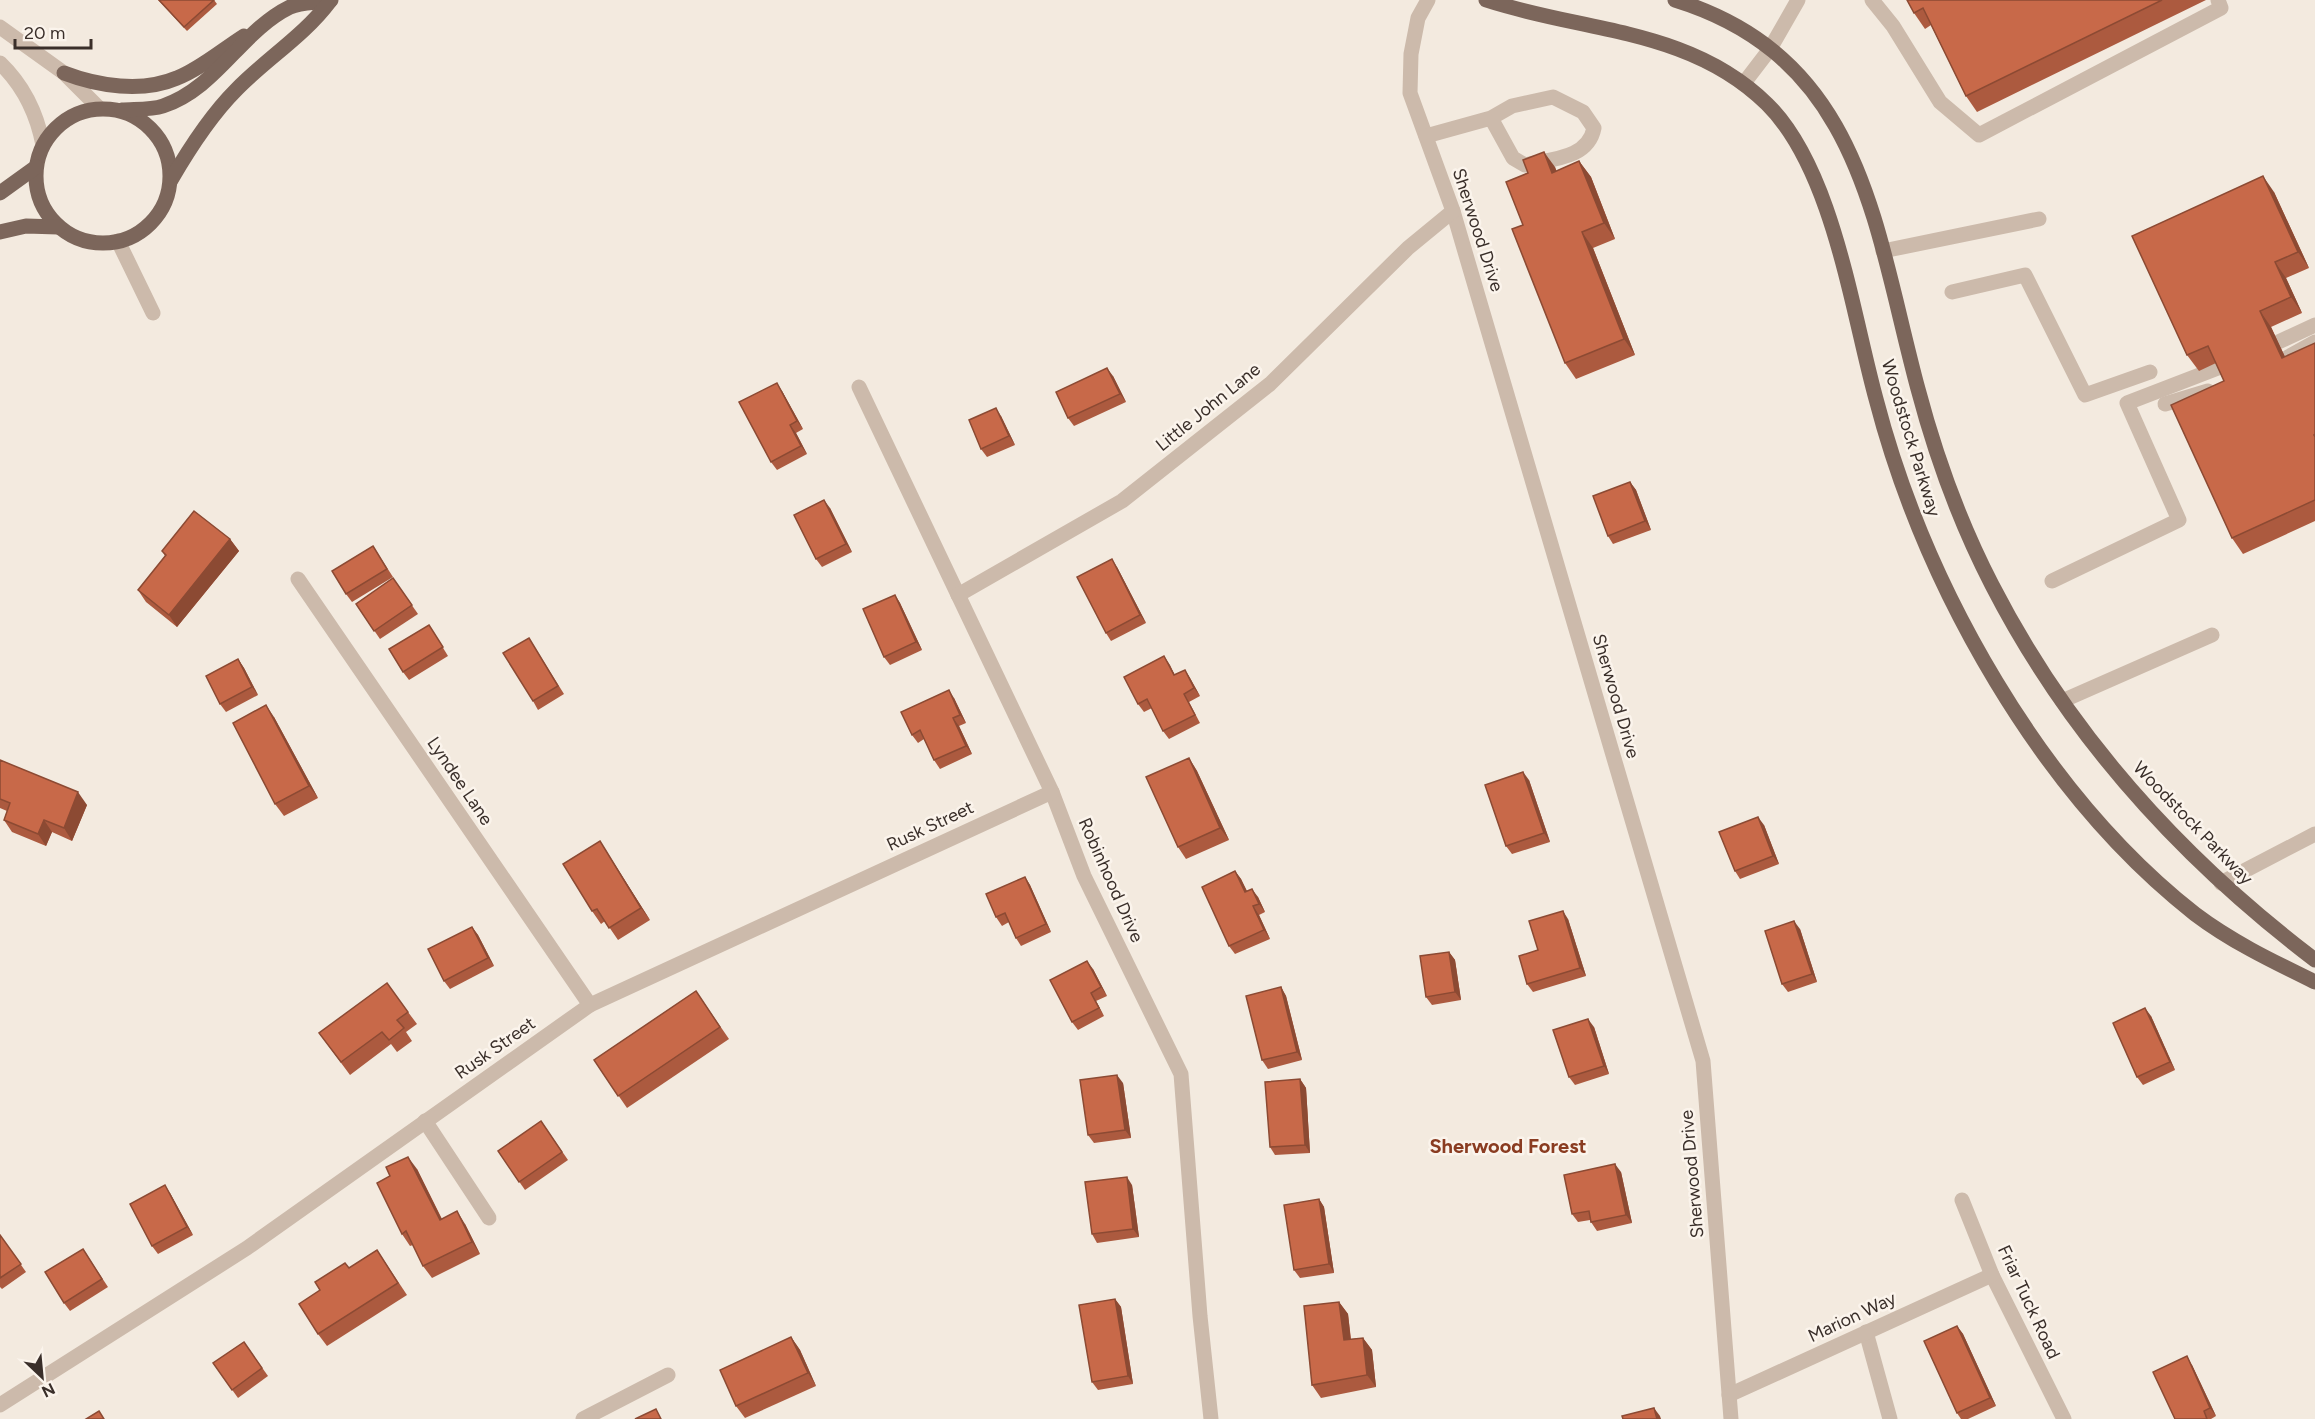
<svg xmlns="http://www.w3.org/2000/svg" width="2315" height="1419" font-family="Figtree,sans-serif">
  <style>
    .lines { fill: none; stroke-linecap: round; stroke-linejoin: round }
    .minor { stroke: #ccbaab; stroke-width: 15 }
    .major { stroke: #7c665b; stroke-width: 15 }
    .wall { fill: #ac5a3f }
    .shaded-wall { fill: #8c4a33 }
    .building { fill: #c86949; stroke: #8c4a33; stroke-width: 1.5 }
    .labels { text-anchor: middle; stroke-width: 5; stroke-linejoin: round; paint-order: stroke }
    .street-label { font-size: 18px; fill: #3a2f2a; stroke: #fbf4ec }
    .neighbourhood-label { font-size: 20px; font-weight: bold; fill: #8a3c21; stroke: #fbf4ec }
  </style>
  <rect width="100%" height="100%" fill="#f3eadf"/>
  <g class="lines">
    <g class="minor">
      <polyline points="1428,0 1418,18 1411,54 1410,93 1453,211 1703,1061 1731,1419"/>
      <polyline points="1872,0 1893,26 1940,102 1979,135 2221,8 2218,0"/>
      <polyline points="0,27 64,73 99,108"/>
      <path d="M0,63c23,22 37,51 43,82"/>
      <polyline points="1744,83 1770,49 1798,0"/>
      <path d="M1426,136l65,-18 21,-12 41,-9 30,15 11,16c-6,31 -43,31 -69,37l-12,-7 -22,-40"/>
      <polyline points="118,241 153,313"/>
      <polyline points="1883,251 2039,219"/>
      <polyline points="1952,292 2025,275 2085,395 2150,372"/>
      <polyline points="2261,350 2315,325"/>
      <polyline points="2288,357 2315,342"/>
      <polyline points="859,387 1052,792 1084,876 1181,1074 1200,1316 1211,1419"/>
      <polyline points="2165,404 2208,391"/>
      <polyline points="298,579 590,1005"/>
      <polyline points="2052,581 2179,520 2127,403 2236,361"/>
      <polyline points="958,595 1122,501 1270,384 1408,248 1453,211"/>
      <polyline points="2062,701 2212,635"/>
      <polyline points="2221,883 2315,834"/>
      <polyline points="425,1121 489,1218"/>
      <polyline points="1962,1200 1992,1275 2064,1419"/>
      <polyline points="1866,1332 1890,1419"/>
      <polyline points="1729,1395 1992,1275"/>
      <polyline points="0,1405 247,1248 590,1005 1052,792"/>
      <polyline points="583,1419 668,1375"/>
    </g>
    <g class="major">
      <path d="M1486,0c97,32 204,28 281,104 66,65 85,208 109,295 49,188 165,394 319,515 37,28 79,48 120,68"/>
      <path d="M1675,0c188,58 199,226 243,389 18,68 42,134 74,196 77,150 190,274 323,375"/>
      <path d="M64,73c34,13 78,20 113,5 23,-9 45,-28 67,-42"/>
      <circle cx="103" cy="176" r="67"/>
      <path d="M122,110c13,-1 29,0 41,-4 54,-18 78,-75 127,-99 12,-5 28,-4 41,-7"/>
      <path d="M171,180c18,-31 39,-64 65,-90 30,-31 68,-54 94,-89"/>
      <polyline points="0,193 36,167"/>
      <polyline points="0,232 26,226 58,227"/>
    </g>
  </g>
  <g class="wall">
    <polygon points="158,0 214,0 217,4 187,31"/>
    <polygon points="1907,0 2206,0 1977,112 1966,96 1931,25 1925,29 1914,13"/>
    <polygon points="1579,161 1591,177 1615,239 1593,248 1635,355 1576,379 1565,363 1523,225 1555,167 1556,171"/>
    <polygon points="2274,192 2309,268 2286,278 2302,313 2271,327 2285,357 2315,343 2315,521 2243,554 2232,538 2224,381 2216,363 2199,371 2187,355"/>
    <polygon points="1113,376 1126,402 1074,426 1068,418"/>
    <polygon points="782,391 803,429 796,433 807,454 777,470 771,462"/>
    <polygon points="1001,416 1015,445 987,457 981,449"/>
    <polygon points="1630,482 1636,490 1651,530 1613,544 1608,536"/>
    <polygon points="830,508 852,552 822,567 816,559"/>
    <polygon points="230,539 239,551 177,627 146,602 138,590 165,556 162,551"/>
    <polygon points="373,546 393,577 352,602 346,594"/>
    <polygon points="1117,567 1146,623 1111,641 1106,633"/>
    <polygon points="393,578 418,614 380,639 356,604"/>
    <polygon points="895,595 900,603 922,650 890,665 884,657"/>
    <polygon points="429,625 448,656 409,680 403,672"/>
    <polygon points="529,638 564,694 538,710 533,701"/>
    <polygon points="1164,656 1175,675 1185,670 1190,678 1200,696 1189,702 1200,723 1169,739 1163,731 1152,708 1144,712 1138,704"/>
    <polygon points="238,659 244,668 258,695 226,712 220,704"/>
    <polygon points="954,698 966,723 959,726 972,754 940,769 934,760 924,739 918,743 912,735"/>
    <polygon points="274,717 318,798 284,816 275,804"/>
    <polygon points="1189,758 1197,771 1229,840 1186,859 1178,847"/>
    <polygon points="0,760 87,805 72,841 52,832 46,846 12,832 4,820 7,811 0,808"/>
    <polygon points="1529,780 1550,842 1512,854 1506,846"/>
    <polygon points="1764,825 1779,864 1740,879 1735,871"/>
    <polygon points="600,841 650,920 618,940 605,921 601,924 592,911"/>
    <polygon points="1235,871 1241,879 1247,891 1258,897 1265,912 1259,915 1270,939 1235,954 1229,946"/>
    <polygon points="1025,877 1030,885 1051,932 1021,946 1016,938 1009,922 1002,926 996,917"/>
    <polygon points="1568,919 1586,976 1533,992 1527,984 1538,950"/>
    <polygon points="472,927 478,935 494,966 450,989 444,981"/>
    <polygon points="1800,929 1817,982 1788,992 1782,984"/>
    <polygon points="1449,952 1455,960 1461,1000 1432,1005 1426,997"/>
    <polygon points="1093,969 1107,996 1096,1001 1104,1016 1078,1030 1072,1022"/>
    <polygon points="1281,987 1286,996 1302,1060 1268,1069 1262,1060"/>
    <polygon points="696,991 729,1039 627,1108 594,1060"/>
    <polygon points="408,1012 417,1024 406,1032 412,1041 397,1052 391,1044 350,1075 319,1033"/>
    <polygon points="2151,1016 2175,1070 2143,1085 2137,1077"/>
    <polygon points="1594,1027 1609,1074 1575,1085 1569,1077"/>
    <polygon points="1300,1079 1306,1088 1310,1153 1275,1155 1270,1147"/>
    <polygon points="1123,1083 1131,1138 1094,1143 1088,1135"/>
    <polygon points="541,1121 568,1160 525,1190 498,1151"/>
    <polygon points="417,1169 442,1219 465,1224 480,1254 432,1278 423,1266 413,1245 410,1246 402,1234"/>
    <polygon points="1621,1172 1632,1223 1597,1231 1591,1222 1590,1220 1578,1222 1572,1214"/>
    <polygon points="1132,1185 1139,1237 1097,1243 1092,1234"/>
    <polygon points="170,1193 193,1235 158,1254 152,1246"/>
    <polygon points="1319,1199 1324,1207 1334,1273 1300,1278 1294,1270"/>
    <polygon points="0,1235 26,1272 2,1289 0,1287"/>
    <polygon points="83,1249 108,1287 70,1311 64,1303"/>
    <polygon points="377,1250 407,1295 327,1346 318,1334 320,1290 349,1268"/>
    <polygon points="1115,1299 1121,1307 1133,1384 1098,1390 1092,1382"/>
    <polygon points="1339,1302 1348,1314 1351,1339 1363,1338 1372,1350 1376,1387 1321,1398 1312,1385"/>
    <polygon points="1957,1326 1963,1334 1996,1406 1968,1419 1961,1419 1957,1413"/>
    <polygon points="791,1337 800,1350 816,1386 745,1418 736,1406"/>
    <polygon points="244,1342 268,1376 238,1398 213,1363"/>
    <polygon points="2192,1365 2216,1416 2211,1419 2175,1419"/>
  </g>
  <g class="shaded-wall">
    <polygon points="1544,152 1555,167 1563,188 1552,173"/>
    <polygon points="1579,161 1591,177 1615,239 1604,223"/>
    <polygon points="2263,176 2274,192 2309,268 2298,252"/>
    <polygon points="1582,232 1593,248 1635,355 1624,339"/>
    <polygon points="2275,262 2286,278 2302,313 2291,297"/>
    <polygon points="2260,311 2271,327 2293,374 2282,358"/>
    <polygon points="1107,368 1113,376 1126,402 1120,394"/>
    <polygon points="777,383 782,391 803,429 797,421"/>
    <polygon points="996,408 1001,416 1015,445 1009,436"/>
    <polygon points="790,425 796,433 807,454 801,446"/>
    <polygon points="1630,482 1636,490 1651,530 1645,521"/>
    <polygon points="824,500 830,508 852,552 846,544"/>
    <polygon points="230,539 239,551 177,627 169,615"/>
    <polygon points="1112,559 1117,567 1146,623 1140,615"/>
    <polygon points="895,595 900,603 922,650 916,642"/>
    <polygon points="1164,656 1170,665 1179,684 1174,675"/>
    <polygon points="238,659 244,668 258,695 252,687"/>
    <polygon points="1185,670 1190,678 1200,696 1194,688"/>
    <polygon points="949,690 954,698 966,723 960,715"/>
    <polygon points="266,705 274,717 318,798 309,786"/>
    <polygon points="953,718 959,726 972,754 966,746"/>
    <polygon points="1189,758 1197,771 1229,840 1220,828"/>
    <polygon points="1523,772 1529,780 1550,842 1544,833"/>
    <polygon points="78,792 87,805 72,841 64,828"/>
    <polygon points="1758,817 1764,825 1779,864 1773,856"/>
    <polygon points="44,820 52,832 46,846 38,834"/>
    <polygon points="600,841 608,854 650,920 641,908"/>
    <polygon points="1235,871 1241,879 1251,900 1245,892"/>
    <polygon points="1025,877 1030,885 1051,932 1046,924"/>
    <polygon points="1252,889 1258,897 1265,912 1259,904"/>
    <polygon points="1253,906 1259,915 1270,939 1264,930"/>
    <polygon points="1563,911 1568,919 1586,976 1580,968"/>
    <polygon points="1794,921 1800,929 1817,982 1812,974"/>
    <polygon points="472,927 478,935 494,966 488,958"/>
    <polygon points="1449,952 1455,960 1461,1000 1455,992"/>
    <polygon points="1087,961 1093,969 1107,996 1101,987"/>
    <polygon points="1281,987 1286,996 1302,1060 1297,1052"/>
    <polygon points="1091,993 1096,1001 1104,1016 1099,1008"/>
    <polygon points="2145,1008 2151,1016 2175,1070 2170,1062"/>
    <polygon points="1588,1019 1594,1027 1609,1074 1604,1066"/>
    <polygon points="1117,1075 1123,1083 1131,1138 1125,1130"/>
    <polygon points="1300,1079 1306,1088 1310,1153 1305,1145"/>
    <polygon points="408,1157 417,1169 448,1232 440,1220"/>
    <polygon points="1615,1164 1621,1172 1632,1223 1626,1215"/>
    <polygon points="1127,1177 1132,1185 1139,1237 1133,1229"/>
    <polygon points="165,1185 170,1193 193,1235 187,1227"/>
    <polygon points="1319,1199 1324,1207 1334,1273 1329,1264"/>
    <polygon points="457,1211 465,1224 480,1254 472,1242"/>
    <polygon points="1115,1299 1121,1307 1133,1384 1128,1376"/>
    <polygon points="1339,1302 1348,1314 1352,1352 1344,1340"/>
    <polygon points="1957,1326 1963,1334 1996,1406 1990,1398"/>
    <polygon points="791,1337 800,1350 816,1386 808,1373"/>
    <polygon points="1363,1338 1372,1350 1376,1387 1367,1375"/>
    <polygon points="2187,1356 2192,1365 2216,1416 2210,1408"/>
    <polygon points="1654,1408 1660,1416 1661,1419 1657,1419"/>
  </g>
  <g class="building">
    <polygon points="159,0 214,0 184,27"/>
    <polygon points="1907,0 2162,0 1966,96 1923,8 1914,13"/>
    <polygon points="1544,152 1552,173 1579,161 1604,223 1582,232 1624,339 1565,363 1512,229 1523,225 1506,182 1528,173 1523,160"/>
    <polygon points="2263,176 2298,252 2275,262 2291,297 2260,311 2282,358 2315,343 2315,434 2314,435 2315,437 2315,500 2232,538 2171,405 2224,381 2208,346 2187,355 2132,236"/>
    <polygon points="1107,368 1120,394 1068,418 1056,392"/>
    <polygon points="777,383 797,421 790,425 801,446 771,462 739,402"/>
    <polygon points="996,408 1009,436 981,449 969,420"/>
    <polygon points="1630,482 1645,521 1608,536 1593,496"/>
    <polygon points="824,500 846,544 816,559 794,515"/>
    <polygon points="194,511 230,539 169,615 138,590 166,555 162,551"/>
    <polygon points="373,546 387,569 346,594 332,571"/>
    <polygon points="1112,559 1140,615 1106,633 1077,577"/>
    <polygon points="393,578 412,605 374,631 356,604"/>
    <polygon points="895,595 916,642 884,657 863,609"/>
    <polygon points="429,625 443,647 403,672 389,649"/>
    <polygon points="529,638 558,686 533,701 503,653"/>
    <polygon points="1164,656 1174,675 1185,670 1194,688 1184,694 1195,715 1163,731 1147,699 1138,704 1124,677"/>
    <polygon points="238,659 252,687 220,704 206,676"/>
    <polygon points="949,690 960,715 953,718 966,746 934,760 920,730 912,735 901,712"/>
    <polygon points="266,705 309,786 275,804 233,723"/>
    <polygon points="1189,758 1220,828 1178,847 1146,777"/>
    <polygon points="0,760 78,792 64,828 44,820 38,834 4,820 10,803 0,799"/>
    <polygon points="1523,772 1544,833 1506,846 1485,785"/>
    <polygon points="1758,817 1773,856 1735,871 1719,832"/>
    <polygon points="600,841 641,908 609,928 597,909 592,911 563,864"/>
    <polygon points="1235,871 1245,892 1252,889 1259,904 1253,906 1264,930 1229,946 1202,887"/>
    <polygon points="1025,877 1046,924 1016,938 1005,913 996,917 986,894"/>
    <polygon points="1563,911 1580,968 1527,984 1519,956 1538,950 1529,921"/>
    <polygon points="1794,921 1812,974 1782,984 1765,931"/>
    <polygon points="472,927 488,958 444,981 428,949"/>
    <polygon points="1449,952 1455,992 1426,997 1420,956"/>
    <polygon points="1087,961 1101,987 1091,993 1099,1008 1072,1022 1050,980"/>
    <polygon points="387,983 408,1012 397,1020 404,1028 389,1040 382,1032 341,1062 319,1033"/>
    <polygon points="1281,987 1297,1052 1262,1060 1246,996"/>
    <polygon points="696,991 720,1027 618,1096 594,1060"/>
    <polygon points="2145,1008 2170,1062 2137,1077 2113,1023"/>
    <polygon points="1588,1019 1604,1066 1569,1077 1553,1030"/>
    <polygon points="1117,1075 1125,1130 1088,1135 1080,1080"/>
    <polygon points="1300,1079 1305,1145 1270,1147 1265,1082"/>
    <polygon points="541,1121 562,1152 519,1182 498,1151"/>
    <polygon points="408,1157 440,1220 457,1211 472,1242 423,1266 406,1231 402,1234 377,1183 390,1176 386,1167"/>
    <polygon points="1615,1164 1626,1215 1591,1222 1589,1211 1572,1214 1564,1175"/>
    <polygon points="1127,1177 1133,1229 1092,1234 1085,1182"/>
    <polygon points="165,1185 187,1227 152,1246 130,1204"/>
    <polygon points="1319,1199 1329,1264 1294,1270 1284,1205"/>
    <polygon points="0,1235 21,1264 0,1278"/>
    <polygon points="83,1249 102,1279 64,1303 45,1272"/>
    <polygon points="377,1250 398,1283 318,1334 299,1304 320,1290 315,1282 345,1263 349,1268"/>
    <polygon points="1115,1299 1128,1376 1092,1382 1079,1305"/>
    <polygon points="1339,1302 1344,1340 1363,1338 1367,1375 1312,1385 1304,1306"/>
    <polygon points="1957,1326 1990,1398 1957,1413 1924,1341"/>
    <polygon points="791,1337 808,1373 736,1406 720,1370"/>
    <polygon points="244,1342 262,1368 232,1390 213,1363"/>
    <polygon points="2187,1356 2210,1408 2204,1411 2207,1419 2175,1419 2153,1372"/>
    <polygon points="1654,1408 1657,1419 1623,1419 1622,1416"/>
    <polygon points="656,1409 661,1419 635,1419"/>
    <polygon points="99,1411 104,1419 86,1419"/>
  </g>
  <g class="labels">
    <g class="street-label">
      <text transform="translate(1478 230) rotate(72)" y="6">Sherwood Drive</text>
      <text transform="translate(1208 407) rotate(-39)" y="6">Little John Lane</text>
      <text transform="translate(1911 438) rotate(73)" y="6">Woodstock Parkway</text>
      <text transform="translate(1616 696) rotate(74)" y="6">Sherwood Drive</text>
      <text transform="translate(460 781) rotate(56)" y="6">Lyndee Lane</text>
      <text transform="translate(2193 823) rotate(46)" y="6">Woodstock Parkway</text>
      <text transform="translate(930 826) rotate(-25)" y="6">Rusk Street</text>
      <text transform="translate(1111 880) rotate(66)" y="6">Robinhood Drive</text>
      <text transform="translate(495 1048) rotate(-35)" y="6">Rusk Street</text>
      <text transform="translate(1692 1174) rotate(-95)" y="6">Sherwood Drive</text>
      <text transform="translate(2029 1302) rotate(65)" y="6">Friar Tuck Road</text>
      <text transform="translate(1852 1317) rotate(-25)" y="6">Marion Way</text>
    </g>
    <g class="neighbourhood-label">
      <text x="1508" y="1153">Sherwood Forest</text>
    </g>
  </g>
  <g transform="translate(42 1377) rotate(154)" stroke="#fbf4ec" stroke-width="4.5" paint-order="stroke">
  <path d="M0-4.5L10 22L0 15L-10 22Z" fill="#3a2f2a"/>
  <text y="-9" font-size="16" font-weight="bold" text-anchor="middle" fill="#3a2f2a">N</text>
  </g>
  <path d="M15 39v9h76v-9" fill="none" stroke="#3a2f2a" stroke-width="3"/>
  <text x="24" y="39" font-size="18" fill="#3a2f2a" stroke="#fbf4ec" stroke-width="4.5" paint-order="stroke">20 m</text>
</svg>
